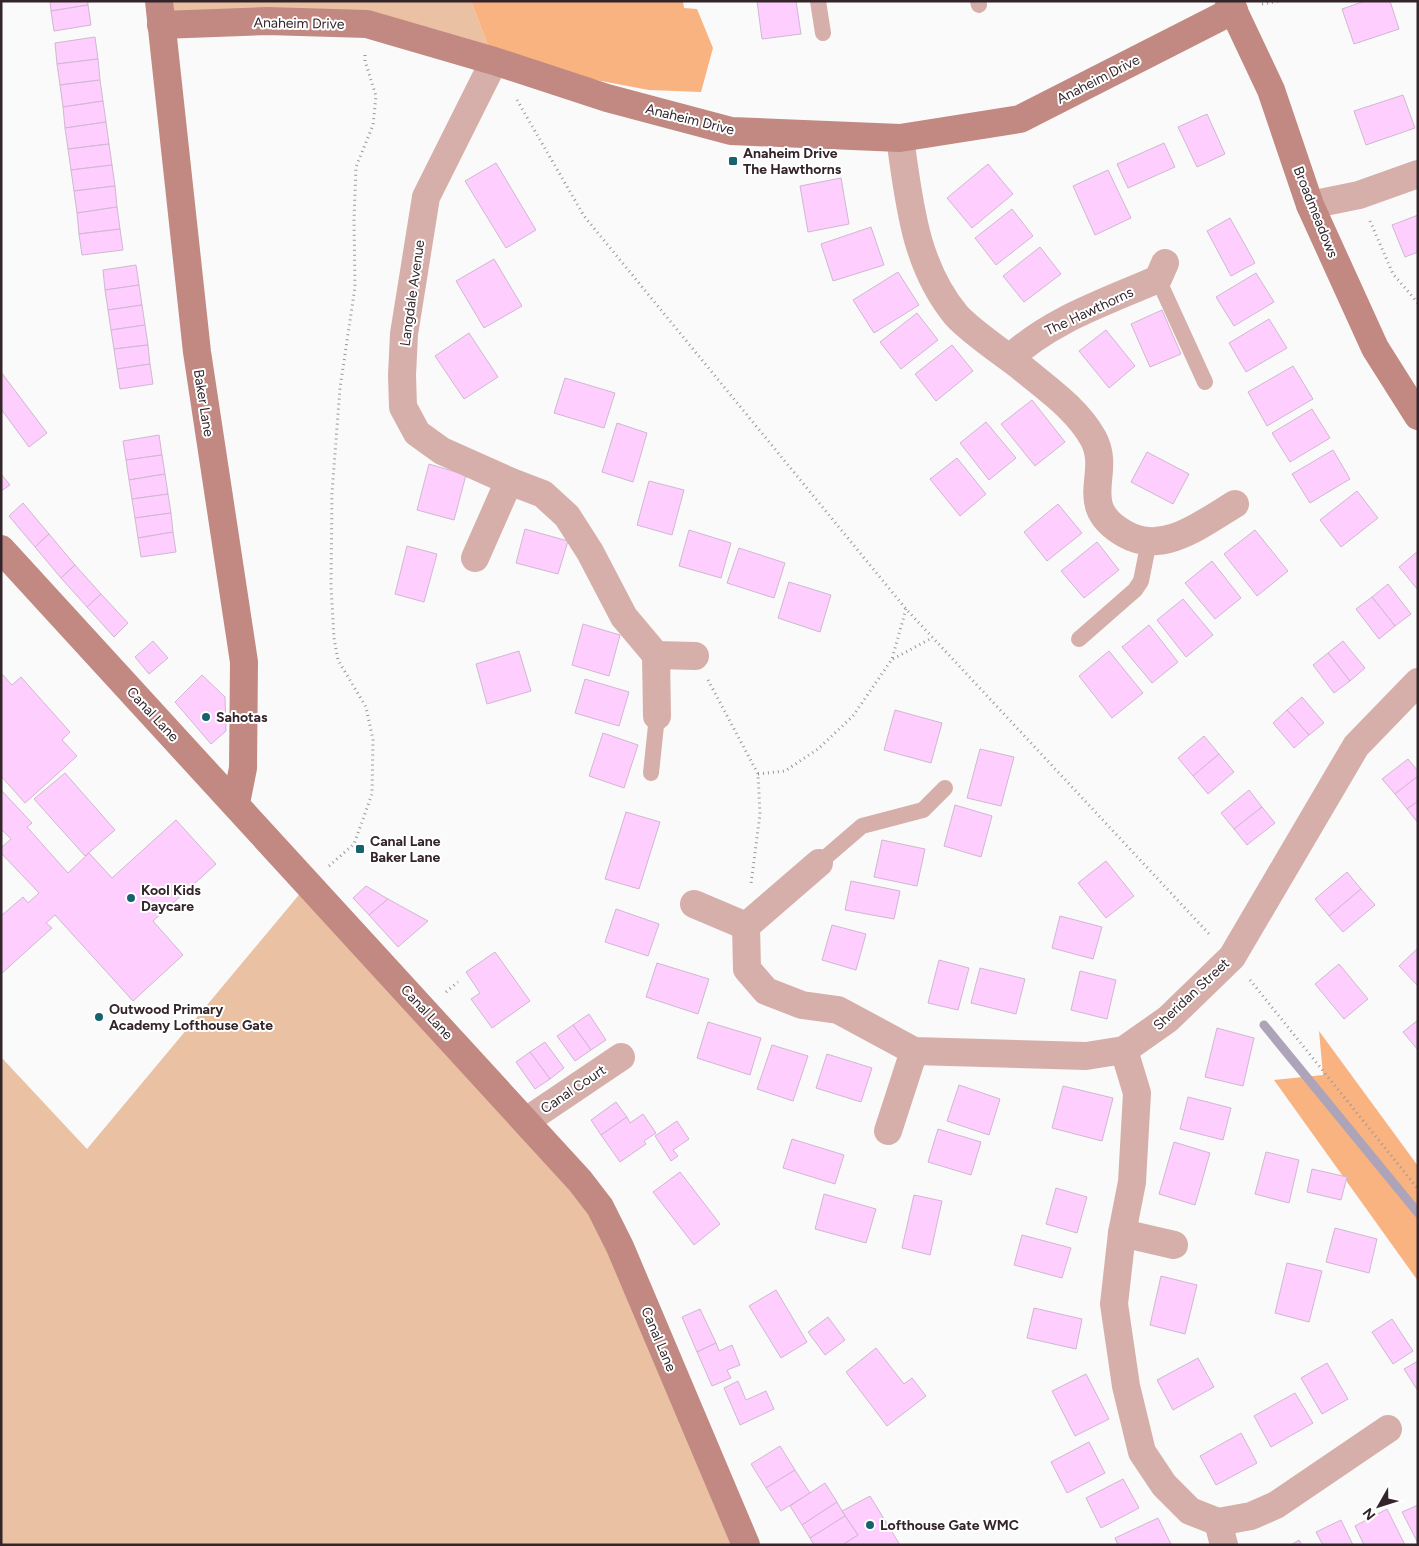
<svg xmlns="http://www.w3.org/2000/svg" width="1419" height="1546" font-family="Figtree,sans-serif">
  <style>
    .green { fill: #ebc1a3 }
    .forest { fill: #f8b381 }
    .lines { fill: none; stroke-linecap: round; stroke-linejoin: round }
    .stream { stroke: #ada4ba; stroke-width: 9 }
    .building { fill: #fecefe; stroke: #d1b7d1 }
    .path { stroke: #9d9698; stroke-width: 3; stroke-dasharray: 1 4; stroke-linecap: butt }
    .lane { stroke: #d6afaa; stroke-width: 16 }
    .street { stroke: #d6afaa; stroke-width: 28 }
    .secondary { stroke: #c18982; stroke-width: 28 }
    .poi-dot { fill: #15636c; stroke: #fff; stroke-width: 2 }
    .labels { text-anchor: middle; stroke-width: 4; stroke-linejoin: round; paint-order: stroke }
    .street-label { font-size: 14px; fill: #33252a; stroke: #fff }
    .poi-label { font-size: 14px; font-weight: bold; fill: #33252a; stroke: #fff; text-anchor: start }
  </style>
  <rect width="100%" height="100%" fill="#fafafa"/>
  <g class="green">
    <polygon points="159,1 471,1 494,61 367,24 161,25"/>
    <polygon points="308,884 580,1180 746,1545 1,1545 1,1057 87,1149"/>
  </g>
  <g class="forest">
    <polygon points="471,1 683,1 684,8 697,9 713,48 701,92 649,90 494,61"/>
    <polygon points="1319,1031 1418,1166 1418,1281 1274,1080 1323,1075"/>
  </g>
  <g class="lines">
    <polyline class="stream" points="1264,1025 1418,1213"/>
  </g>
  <g class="building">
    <polygon points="50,1 88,1 88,5 51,11"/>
    <polygon points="757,1 796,1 801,34 762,39"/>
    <polygon points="1365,1 1390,1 1399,29 1354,44 1342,9"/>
    <polygon points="88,5 91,25 54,31 51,11"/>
    <polygon points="95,37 98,59 57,64 55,43"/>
    <polygon points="98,59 100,80 60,85 57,64"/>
    <polygon points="100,80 103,101 63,107 60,85"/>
    <polygon points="1403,95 1415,128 1366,145 1354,111"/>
    <polygon points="103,101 106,122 65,128 63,107"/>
    <polygon points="1207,114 1225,154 1197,167 1178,127"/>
    <polygon points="106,122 109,144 68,149 65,128"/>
    <polygon points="1164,143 1175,167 1128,188 1117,164"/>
    <polygon points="109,144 112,165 71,170 68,149"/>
    <polygon points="496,163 536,230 506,248 465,181"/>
    <polygon points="988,164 1013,194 972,228 947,198"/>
    <polygon points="112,165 115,186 74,191 71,170"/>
    <polygon points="1108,170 1131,218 1095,235 1073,186"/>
    <polygon points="841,178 849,224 808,232 800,186"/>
    <polygon points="115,186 117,207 77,213 74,191"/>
    <polygon points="117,207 120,229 79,234 77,213"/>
    <polygon points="1012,209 1033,236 996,265 975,238"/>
    <polygon points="1418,215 1418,252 1405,257 1392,225"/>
    <polygon points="1230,218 1255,263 1231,276 1207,231"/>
    <polygon points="871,227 884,265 833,281 821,244"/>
    <polygon points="120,229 123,250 82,255 79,234"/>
    <polygon points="1040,247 1061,274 1024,302 1003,276"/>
    <polygon points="494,259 522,306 484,328 456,281"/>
    <polygon points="136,265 139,285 105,290 103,270"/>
    <polygon points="898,272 919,305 874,333 853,300"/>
    <polygon points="1256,273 1274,302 1234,326 1216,297"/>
    <polygon points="139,285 142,305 108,310 105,290"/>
    <polygon points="142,305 145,325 111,330 108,310"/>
    <polygon points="1162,310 1181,354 1150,367 1131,324"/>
    <polygon points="917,313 938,340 901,369 880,342"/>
    <polygon points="1269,319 1287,348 1246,372 1229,343"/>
    <polygon points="145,325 148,345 114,349 111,330"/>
    <polygon points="1106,330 1135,366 1109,388 1079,351"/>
    <polygon points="469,333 498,377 464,399 435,356"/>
    <polygon points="148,345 150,364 117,369 114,349"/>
    <polygon points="952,345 973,371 936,401 915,374"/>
    <polygon points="150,364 153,384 120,389 117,369"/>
    <polygon points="1293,366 1313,399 1267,426 1248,392"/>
    <polygon points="1,372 47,433 29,447 1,409"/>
    <polygon points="565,378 615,393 604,428 554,413"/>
    <polygon points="1032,400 1065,442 1035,466 1001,424"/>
    <polygon points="1312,409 1330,438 1290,462 1272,433"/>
    <polygon points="986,422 1016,458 989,480 960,443"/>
    <polygon points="617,423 647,433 633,482 602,472"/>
    <polygon points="159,435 162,455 126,460 123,441"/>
    <polygon points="1333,450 1350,479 1310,503 1292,474"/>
    <polygon points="1147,452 1189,474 1173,504 1131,482"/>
    <polygon points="162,455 165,474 129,480 126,460"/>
    <polygon points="957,458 986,494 960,516 930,479"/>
    <polygon points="429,464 466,475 454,520 417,510"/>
    <polygon points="1,474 10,485 1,491"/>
    <polygon points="165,474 168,494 132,499 129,480"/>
    <polygon points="649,481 684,490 672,535 637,525"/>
    <polygon points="1357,491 1378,518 1341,547 1320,520"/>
    <polygon points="168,494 171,513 135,518 132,499"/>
    <polygon points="23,503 49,534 35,547 9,516"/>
    <polygon points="1058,504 1082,533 1047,561 1024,532"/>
    <polygon points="171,513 173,532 138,538 135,518"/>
    <polygon points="525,529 568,541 558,574 516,563"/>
    <polygon points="689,530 731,543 721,578 679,566"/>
    <polygon points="1255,530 1288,571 1257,596 1224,554"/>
    <polygon points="173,532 176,552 141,557 138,538"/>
    <polygon points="49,534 75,565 61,578 35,547"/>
    <polygon points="1097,542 1119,570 1084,598 1061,571"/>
    <polygon points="407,546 437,554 424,602 395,594"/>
    <polygon points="739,548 785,563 774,598 727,583"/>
    <polygon points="1418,551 1418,590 1399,567"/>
    <polygon points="1212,561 1241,598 1215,619 1185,583"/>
    <polygon points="75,565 101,594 87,607 61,578"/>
    <polygon points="789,582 831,595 820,632 778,618"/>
    <polygon points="1388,584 1411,614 1395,626 1372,597"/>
    <polygon points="101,594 128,623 114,637 87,607"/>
    <polygon points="1372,597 1395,626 1379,639 1356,609"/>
    <polygon points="1183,599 1213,635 1186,657 1157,620"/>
    <polygon points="583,624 620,635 609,676 572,665"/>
    <polygon points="1149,625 1178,662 1152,683 1122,647"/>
    <polygon points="153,641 168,658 149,674 135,657"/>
    <polygon points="1343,641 1365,668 1350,681 1328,653"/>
    <polygon points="519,651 531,691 487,704 476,664"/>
    <polygon points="1109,651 1143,693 1112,718 1079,676"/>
    <polygon points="1328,653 1350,681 1334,693 1313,665"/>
    <polygon points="1,673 12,685 21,677 70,732 62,740 77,756 25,803 1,776"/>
    <polygon points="202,675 225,697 226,731 211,744 175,702"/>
    <polygon points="585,679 629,692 619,726 575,713"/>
    <polygon points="1302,697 1324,723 1309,735 1287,710"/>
    <polygon points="895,710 942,723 931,763 884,750"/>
    <polygon points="1287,710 1309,735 1294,748 1273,723"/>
    <polygon points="603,733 638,745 624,788 589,776"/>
    <polygon points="1204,736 1219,754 1193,776 1178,758"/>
    <polygon points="980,749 1014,757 1001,806 967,798"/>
    <polygon points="1219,754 1234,772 1208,794 1193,776"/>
    <polygon points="1408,759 1418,771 1418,776 1395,794 1382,779"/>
    <polygon points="65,773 115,830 85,856 34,799"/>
    <polygon points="1418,776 1418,801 1407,809 1395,794"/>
    <polygon points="1,790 32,823 27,827 68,873 89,853 112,878 176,820 216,864 153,921 183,955 133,1001 55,915 46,923 52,928 1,974 1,916 23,897 28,903 39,893 1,853 1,848 11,839 1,829"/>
    <polygon points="1249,790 1262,807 1234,829 1221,813"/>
    <polygon points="1418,801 1418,823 1407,809"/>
    <polygon points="955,805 992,816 981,857 944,846"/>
    <polygon points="1262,807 1275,823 1247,845 1234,829"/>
    <polygon points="626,812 660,822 639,889 605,879"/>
    <polygon points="882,840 925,849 917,886 874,877"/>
    <polygon points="1106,861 1134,896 1106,918 1078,883"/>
    <polygon points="1347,872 1361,889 1329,916 1315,899"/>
    <polygon points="851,881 900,891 894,919 845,910"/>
    <polygon points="366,886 388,899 369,915 353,898"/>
    <polygon points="1361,889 1375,905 1343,932 1329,916"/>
    <polygon points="388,899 428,921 398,947 369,915"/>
    <polygon points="616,909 659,924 648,956 605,942"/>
    <polygon points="1060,916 1102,927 1093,959 1052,948"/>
    <polygon points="832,925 866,934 856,970 822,960"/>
    <polygon points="1418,948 1418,986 1399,966"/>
    <polygon points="495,952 530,1001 492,1028 471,999 480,993 466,972"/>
    <polygon points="939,960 969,968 958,1010 928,1003"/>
    <polygon points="657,963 709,979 698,1014 646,997"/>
    <polygon points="1339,964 1368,999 1344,1019 1315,984"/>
    <polygon points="980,968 1025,979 1016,1014 971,1003"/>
    <polygon points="1080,971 1116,980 1107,1019 1071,1010"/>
    <polygon points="589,1014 606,1040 591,1050 573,1025"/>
    <polygon points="1418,1020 1418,1050 1403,1032"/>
    <polygon points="708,1022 761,1038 750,1075 697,1058"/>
    <polygon points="573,1025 591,1050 575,1061 557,1036"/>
    <polygon points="1217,1028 1254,1038 1243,1086 1205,1077"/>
    <polygon points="545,1042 564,1068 550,1079 530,1052"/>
    <polygon points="772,1045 808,1056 793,1101 757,1089"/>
    <polygon points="530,1052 550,1079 535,1089 516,1062"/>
    <polygon points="827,1054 872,1068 861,1102 816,1088"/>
    <polygon points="959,1085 1000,1099 989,1135 947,1121"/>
    <polygon points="1063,1086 1113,1098 1102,1141 1052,1128"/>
    <polygon points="1188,1097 1231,1108 1223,1140 1180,1129"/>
    <polygon points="616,1102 627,1117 601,1135 591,1120"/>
    <polygon points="643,1114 656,1133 644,1141 646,1144 620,1162 601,1135 627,1117 630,1123"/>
    <polygon points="677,1121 689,1139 673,1150 678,1156 671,1161 655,1136"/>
    <polygon points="938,1129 981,1142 971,1175 928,1162"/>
    <polygon points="792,1139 844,1155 835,1184 783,1168"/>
    <polygon points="1174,1142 1210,1153 1195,1205 1159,1194"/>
    <polygon points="1266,1152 1299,1160 1289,1203 1255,1194"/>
    <polygon points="1312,1169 1347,1177 1341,1200 1307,1192"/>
    <polygon points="680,1172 720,1224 694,1245 653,1192"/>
    <polygon points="1056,1188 1087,1197 1077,1233 1046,1224"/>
    <polygon points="824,1194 876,1209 866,1243 815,1229"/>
    <polygon points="914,1195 942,1201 930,1255 902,1248"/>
    <polygon points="1335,1228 1377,1239 1369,1273 1326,1262"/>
    <polygon points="1022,1235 1071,1248 1062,1278 1014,1265"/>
    <polygon points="1287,1263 1322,1271 1309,1322 1275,1313"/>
    <polygon points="1161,1276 1197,1285 1185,1334 1150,1325"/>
    <polygon points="776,1290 807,1342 781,1358 749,1306"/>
    <polygon points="1034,1308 1082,1319 1076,1349 1027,1338"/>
    <polygon points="700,1309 716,1343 697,1352 682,1317"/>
    <polygon points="828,1317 845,1340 825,1355 808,1332"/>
    <polygon points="1392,1319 1413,1351 1393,1364 1372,1332"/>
    <polygon points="716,1343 719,1351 732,1345 740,1365 727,1370 731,1378 712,1386 697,1352"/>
    <polygon points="876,1348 904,1384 912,1378 926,1396 887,1426 846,1372"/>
    <polygon points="1198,1358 1214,1387 1173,1410 1157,1380"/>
    <polygon points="1418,1361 1418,1391 1404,1369"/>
    <polygon points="1327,1363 1348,1399 1322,1414 1301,1378"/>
    <polygon points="1086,1374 1109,1419 1075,1436 1052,1391"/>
    <polygon points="738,1381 746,1400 766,1391 774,1409 740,1425 724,1388"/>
    <polygon points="1295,1393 1313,1423 1271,1447 1254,1416"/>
    <polygon points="1241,1433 1257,1463 1216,1485 1200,1456"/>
    <polygon points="1089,1442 1105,1473 1067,1493 1051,1462"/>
    <polygon points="780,1446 795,1470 766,1488 751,1464"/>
    <polygon points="795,1470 810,1493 781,1511 766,1488"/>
    <polygon points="1123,1479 1139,1508 1101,1528 1086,1498"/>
    <polygon points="825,1483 837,1502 802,1525 790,1506"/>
    <polygon points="870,1496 900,1545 842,1545 858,1535 842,1511"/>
    <polygon points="837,1502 845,1516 810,1538 802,1525"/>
    <polygon points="1418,1505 1418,1543 1402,1512"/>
    <polygon points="1387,1509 1405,1545 1364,1545 1355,1526"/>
    <polygon points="845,1516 858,1535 842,1545 814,1545 810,1538"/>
    <polygon points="1158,1518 1171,1544 1118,1545 1115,1538"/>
    <polygon points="1341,1520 1353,1545 1323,1545 1316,1532"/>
    <polygon points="1299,1540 1302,1545 1291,1545"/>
  </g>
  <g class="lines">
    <g class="path">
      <polyline points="1262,4 1279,1"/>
      <polyline points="517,100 584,216 906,609 1211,936"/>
      <polyline points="1370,221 1393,274 1418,303"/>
      <polyline points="893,659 932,638"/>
      <polyline points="708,680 758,774 760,814 751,884"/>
      <polyline points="758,774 785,771 818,749 853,716 892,659 906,609"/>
      <polyline points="329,866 354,844 372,794 373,740 366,707 338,660 334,638 331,586 332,493 340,388 355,287 354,220 356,167 373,125 376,96 365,61 365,52"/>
      <polyline points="1250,980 1418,1189"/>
      <polyline points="446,992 458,982"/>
    </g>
    <g class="lane">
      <polyline points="818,1 823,33"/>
      <polyline points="978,1 979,5"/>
      <polyline points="1158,279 1205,382"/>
      <polyline points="1079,639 1135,590 1141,581 1149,541"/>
      <polyline points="651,773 657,716"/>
      <polyline points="819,863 862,826 923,810 945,788"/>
    </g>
    <g class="street">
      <polyline points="494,61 426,197 404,334 402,375 403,407 417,433 442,451 509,481 543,494 567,516 590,552 624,617 656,655 695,656"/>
      <path d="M900,138c9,62 14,126 56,177 14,16 47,38 65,52 26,22 55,41 72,71 20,36 -19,67 32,96 38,22 78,-11 110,-30"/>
      <polyline points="1310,205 1359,195 1418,174"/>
      <path d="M1010,358c42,-39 96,-56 148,-79l7,-16"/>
      <polyline points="475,558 509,481"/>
      <polyline points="656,655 657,716"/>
      <polyline points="694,904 746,926 747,969 766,991 802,1005 838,1010 914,1051 1086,1056 1124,1050 1168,1019 1232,957 1356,746 1418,682"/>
      <polyline points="746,926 819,863"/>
      <polyline points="1124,1050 1137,1093 1132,1182 1122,1233 1114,1304 1126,1386 1142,1452 1164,1485 1190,1511 1218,1522 1251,1516 1276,1505 1388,1429"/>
      <polyline points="526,1121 621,1057"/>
      <polyline points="888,1131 914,1051"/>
      <polyline points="1122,1233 1174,1245"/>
      <polyline points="1218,1522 1224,1545"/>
    </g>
    <g class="secondary">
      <polyline points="159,1 197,352 244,662 243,768 236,803"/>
      <polyline points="1229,1 1271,90 1310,205 1375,348 1418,416"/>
      <polyline points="161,25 267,21 367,24 494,61 607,98 731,131 900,138 1020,119 1234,10"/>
      <polyline points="1,549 580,1181 600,1207 620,1247 746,1545"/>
    </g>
  </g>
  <g class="poi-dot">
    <rect x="728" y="156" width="10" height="10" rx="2.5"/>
    <circle cx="206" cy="717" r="5"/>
    <rect x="355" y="844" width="10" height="10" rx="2.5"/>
    <circle cx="131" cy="898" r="5"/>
    <circle cx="99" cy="1017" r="5"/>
    <circle cx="870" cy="1525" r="5"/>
  </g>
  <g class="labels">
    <g class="street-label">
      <text transform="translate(299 23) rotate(1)" y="5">Anaheim Drive</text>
      <text transform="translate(1098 79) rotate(-27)" y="5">Anaheim Drive</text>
      <text transform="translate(690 119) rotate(14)" y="5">Anaheim Drive</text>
      <text transform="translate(1316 212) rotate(68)" y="5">Broadmeadows</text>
      <text transform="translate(412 293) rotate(-82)" y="5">Langdale Avenue</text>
      <text transform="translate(1089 311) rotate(-25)" y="5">The Hawthorns</text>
      <text transform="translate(204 403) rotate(81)" y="5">Baker Lane</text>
      <text transform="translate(153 714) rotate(47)" y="5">Canal Lane</text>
      <text transform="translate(1191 994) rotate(-43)" y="5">Sheridan Street</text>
      <text transform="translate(427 1012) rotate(47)" y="5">Canal Lane</text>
      <text transform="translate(573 1089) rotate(-34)" y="5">Canal Court</text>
      <text transform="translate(659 1339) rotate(67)" y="5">Canal Lane</text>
    </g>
    <g class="poi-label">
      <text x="743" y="158">Anaheim Drive<tspan x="743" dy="16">The Hawthorns</tspan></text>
      <text x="216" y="722">Sahotas</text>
      <text x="370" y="846">Canal Lane<tspan x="370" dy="16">Baker Lane</tspan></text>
      <text x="141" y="895">Kool Kids<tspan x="141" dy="16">Daycare</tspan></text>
      <text x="109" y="1014">Outwood Primary<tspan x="109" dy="16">Academy Lofthouse Gate</tspan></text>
      <text x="880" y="1530">Lofthouse Gate WMC</text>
    </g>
  </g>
  <rect width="1419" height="1546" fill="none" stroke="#33252a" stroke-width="5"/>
  <g transform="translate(1379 1506) rotate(231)" stroke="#ffffff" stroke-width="4" paint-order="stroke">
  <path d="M0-4L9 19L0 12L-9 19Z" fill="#33252a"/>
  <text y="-8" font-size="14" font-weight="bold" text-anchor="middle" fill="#33252a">N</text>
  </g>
</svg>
